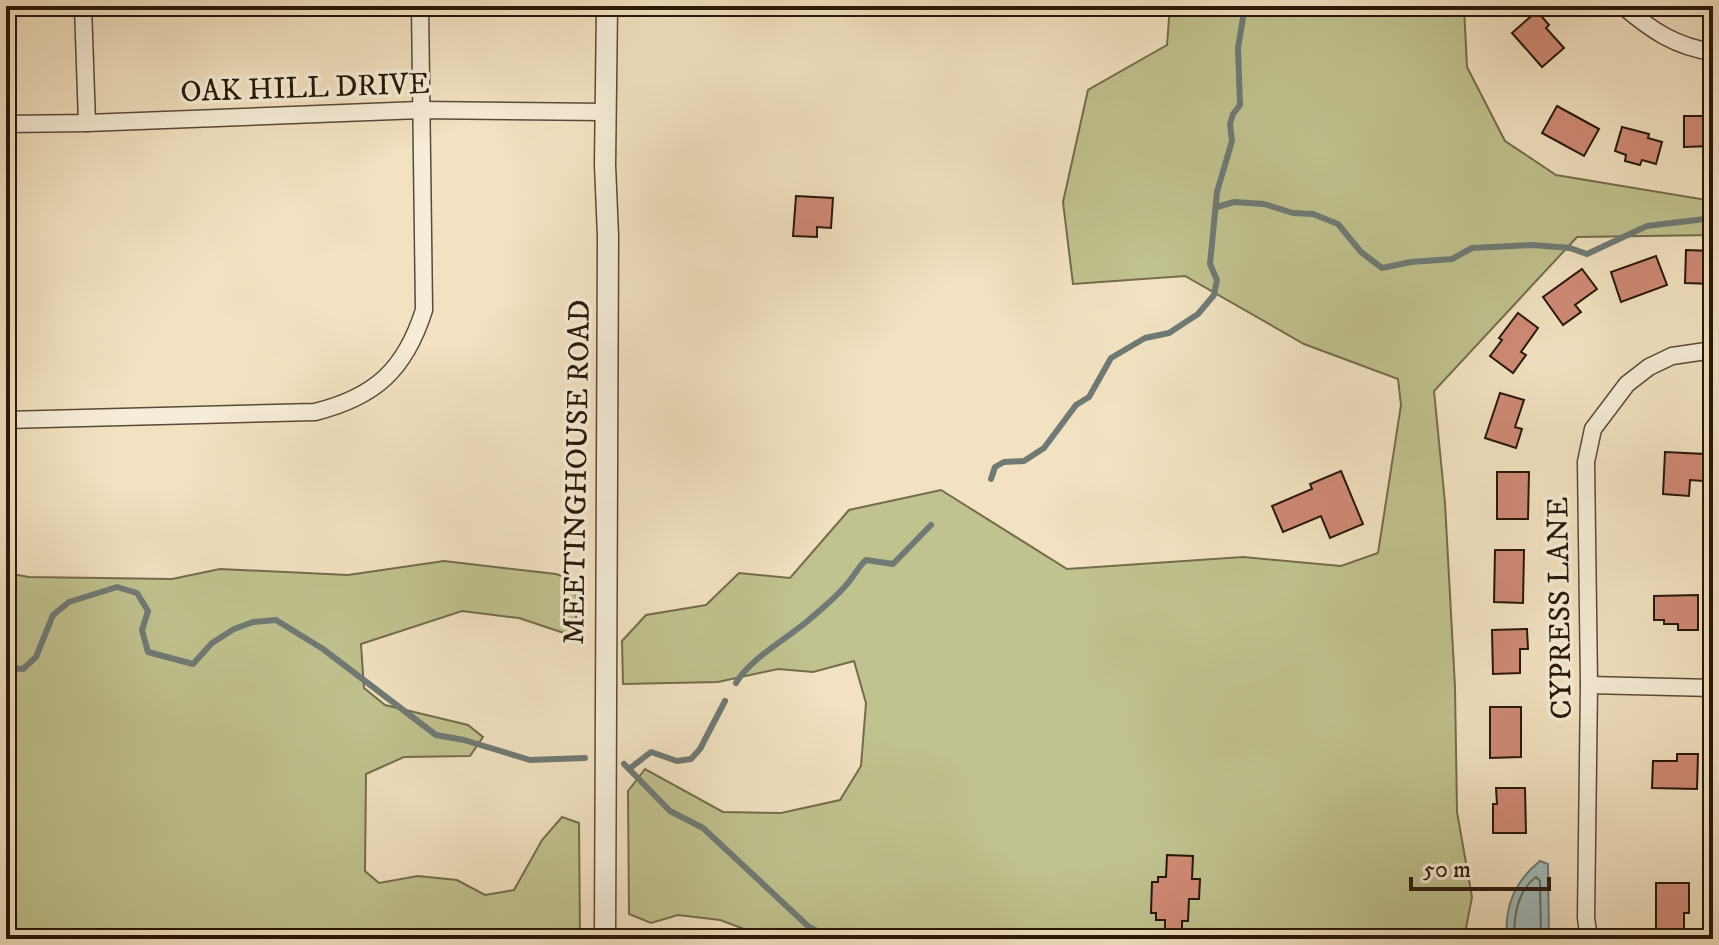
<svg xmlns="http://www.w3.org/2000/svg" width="1719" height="945" font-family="'IM FELL DW Pica',serif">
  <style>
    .green { fill: #c0c28f; stroke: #746c4c; stroke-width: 2 }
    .water { fill: #9fbcbd; stroke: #6f7a75; stroke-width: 2 }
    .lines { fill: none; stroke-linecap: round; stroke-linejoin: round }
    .shore { stroke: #646a63; stroke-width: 2 }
    .stream { stroke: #6f7a75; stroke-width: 6 }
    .building { fill: #d08a76; stroke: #281709; stroke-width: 2 }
    .minor-casing { stroke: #5a4a37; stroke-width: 19 }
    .tertiary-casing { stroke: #5a4a37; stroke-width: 23 }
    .minor { stroke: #f7ecd7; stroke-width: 16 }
    .tertiary { stroke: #f7ecd7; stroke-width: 20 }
    .labels { text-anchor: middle; stroke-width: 7; stroke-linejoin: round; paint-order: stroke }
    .street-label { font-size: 30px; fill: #281709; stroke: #f7ecd7 }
  </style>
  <rect width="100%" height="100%" fill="#f2e2c1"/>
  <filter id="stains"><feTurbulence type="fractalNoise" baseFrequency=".0025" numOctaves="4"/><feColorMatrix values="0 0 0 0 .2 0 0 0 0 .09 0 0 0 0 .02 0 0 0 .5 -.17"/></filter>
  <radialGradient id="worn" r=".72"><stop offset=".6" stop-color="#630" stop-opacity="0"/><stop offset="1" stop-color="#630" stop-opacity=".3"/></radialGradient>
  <g class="green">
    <polygon points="1170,6 1464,6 1467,67 1505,141 1556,175 1713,201 1713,235 1577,237 1434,391 1445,503 1455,687 1457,812 1472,897 1464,939 771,939 720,920 678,915 651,923 629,914 628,791 645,769 723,812 781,813 840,800 861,766 866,703 854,661 813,672 778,669 718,682 623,684 622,641 646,615 706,605 739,573 790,578 849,510 941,490 1067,569 1243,557 1341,566 1378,553 1401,405 1398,379 1304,344 1185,276 1073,284 1063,202 1088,90 1167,45"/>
    <polygon points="444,561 556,574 576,581 576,637 519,618 462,611 361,644 364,688 385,705 468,725 483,737 470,756 404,757 366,774 365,871 379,883 418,876 457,880 485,895 514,890 542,840 562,817 579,823 580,939 6,939 6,573 29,577 172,579 220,569 348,575"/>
  </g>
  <path class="water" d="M1540,861l8,3 1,75h-42c-3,-32 8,-58 33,-78z"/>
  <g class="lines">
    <path class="shore" d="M1514,939c0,-23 3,-48 22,-62l4,4 1,58"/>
    <g class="stream">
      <polyline points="1217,207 1234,202 1264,204 1293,213 1313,214 1338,224 1361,252 1382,268 1411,262 1452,259 1472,248 1533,245 1570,248 1587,254 1647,226 1713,218"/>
      <polyline points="991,479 995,467 1004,462 1024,461 1044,448 1076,405 1089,397 1111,358 1145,338 1169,333 1198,314 1214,295 1217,280 1210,264 1217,192 1232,141 1230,124 1233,114 1240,105 1238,48 1245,6"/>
      <polyline points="6,662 10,668 23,669 36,657 53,615 69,602 117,587 137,593 148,611 142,630 148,652 193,664 212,643 234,629 253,622 276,620 323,649 436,735 464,740 530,760 585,758"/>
      <path d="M736,683c13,-24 54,-46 75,-65 13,-11 29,-24 40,-39 5,-6 8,-13 15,-19l27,4 38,-39"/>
      <polyline points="624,764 670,811 703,828 809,927 833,939"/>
      <polyline points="629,769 651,752 677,761 691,759 700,749 725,701"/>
    </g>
  </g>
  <g class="building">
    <polygon points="1537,11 1549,25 1546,28 1564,48 1542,67 1512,33"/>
    <polygon points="1557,106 1599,129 1584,156 1542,133"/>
    <polygon points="1684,116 1713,116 1712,146 1684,147"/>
    <polygon points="1622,127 1649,134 1648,138 1662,142 1656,164 1642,160 1640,165 1625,161 1626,155 1615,151"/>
    <polygon points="796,196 833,198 831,228 817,227 817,237 793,236"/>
    <polygon points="1686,250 1713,251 1713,284 1685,283"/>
    <polygon points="1656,256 1667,285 1621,302 1611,272"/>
    <polygon points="1582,269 1597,289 1575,305 1581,312 1563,325 1543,297"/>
    <polygon points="1518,313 1538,328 1521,352 1526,355 1513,373 1490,356 1502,340 1499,338"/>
    <polygon points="1500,393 1524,400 1515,427 1522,429 1516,448 1485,438"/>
    <polygon points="1665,452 1705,454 1703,481 1690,480 1689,496 1663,494"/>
    <polygon points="1341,471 1363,524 1330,538 1321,516 1283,532 1272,506 1312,489 1310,484"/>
    <polygon points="1497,472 1529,472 1528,519 1497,519"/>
    <polygon points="1495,550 1524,550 1523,603 1494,602"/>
    <polygon points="1698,595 1698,630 1678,630 1678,624 1664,624 1664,620 1654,620 1654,596"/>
    <polygon points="1527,629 1528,649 1520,649 1520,673 1493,674 1492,630"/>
    <polygon points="1490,707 1521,707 1521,757 1490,758"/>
    <polygon points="1677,754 1698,754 1697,789 1652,788 1653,761 1677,761"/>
    <polygon points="1496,788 1525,788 1526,833 1493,833 1493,804 1497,804"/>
    <polygon points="1167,855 1193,856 1192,879 1200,879 1199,899 1189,899 1188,921 1182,921 1182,934 1165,933 1165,920 1156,920 1156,913 1151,913 1152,882 1158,882 1158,877 1166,877"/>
    <polygon points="1656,883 1689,883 1689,913 1684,913 1684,930 1656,930"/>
  </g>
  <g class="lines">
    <g class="minor-casing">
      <g id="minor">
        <polyline points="83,6 87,123"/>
        <path d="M1623,6c28,24 53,41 90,46"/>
        <polyline points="6,124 87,123 420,110 606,112"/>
        <path d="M6,420l309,-8c60,-15 90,-42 109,-102l-4,-304"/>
        <polyline points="1589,685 1713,688"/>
        <polyline points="1589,939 1586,918 1589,685 1586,462 1593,429 1627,384 1649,367 1672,356 1713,350"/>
      </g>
    </g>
    <g class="tertiary-casing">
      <polyline id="tertiary" points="605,939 608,236 605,165 607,6"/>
    </g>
    <use href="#minor" class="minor"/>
    <use href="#tertiary" class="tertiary"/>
  </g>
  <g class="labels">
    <g class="street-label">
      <text transform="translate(305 87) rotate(-2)" y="10">OAK HILL DRIVE</text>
      <text transform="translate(576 472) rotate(-89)" y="10">MEETINGHOUSE ROAD</text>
      <text transform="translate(1559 608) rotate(-91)" y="10">CYPRESS LANE</text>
    </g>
  </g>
  <rect width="1719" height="945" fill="none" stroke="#f2e2c1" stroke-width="32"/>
  <rect x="8" y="8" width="1703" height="929" fill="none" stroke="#281709" stroke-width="4"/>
  <rect x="16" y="16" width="1687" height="913" fill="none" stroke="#281709" stroke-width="2"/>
  <path d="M1411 877v12h138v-12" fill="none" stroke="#281709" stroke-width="4"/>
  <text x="1423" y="877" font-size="24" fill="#281709" stroke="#f7ecd7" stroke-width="6" paint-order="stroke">50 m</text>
  <rect width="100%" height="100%" filter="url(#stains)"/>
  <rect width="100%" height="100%" fill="url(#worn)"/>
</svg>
